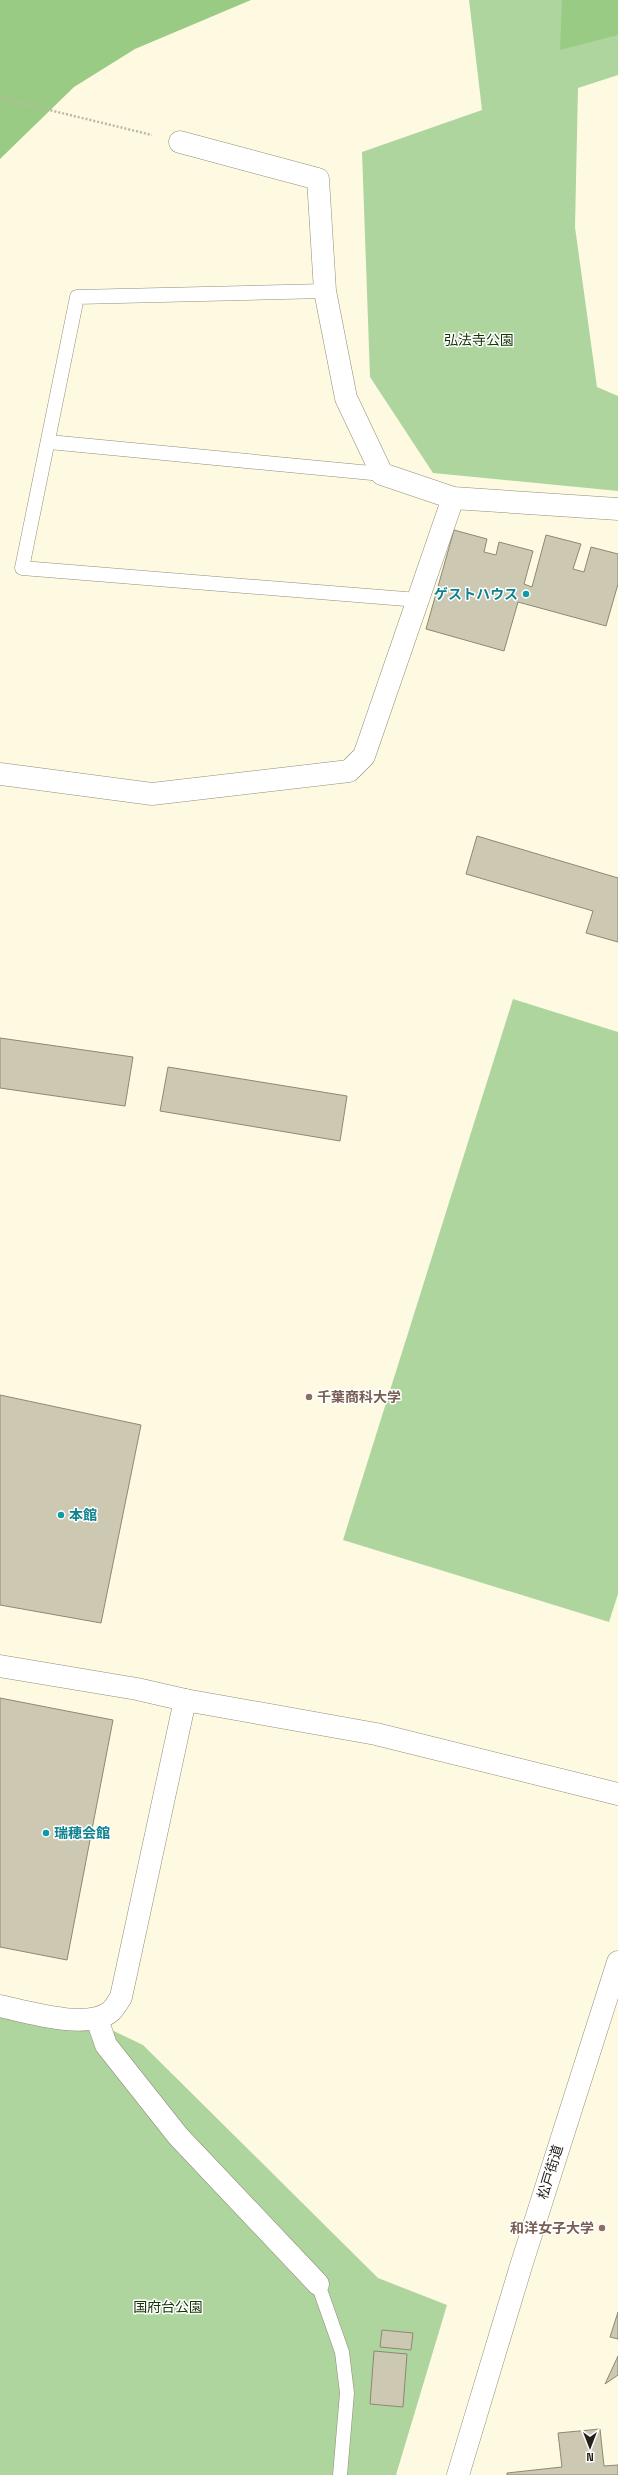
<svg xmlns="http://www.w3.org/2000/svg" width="618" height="2475" font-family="'Space Grotesk','Noto Sans JP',sans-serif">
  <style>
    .green { fill: #afd59f }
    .forest { fill: #9acb84 }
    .building { fill: #cdc8b2; stroke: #8c8873 }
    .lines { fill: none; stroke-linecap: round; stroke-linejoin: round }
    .lane-casing { stroke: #918d78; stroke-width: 15 }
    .street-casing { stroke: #918d78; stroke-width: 23 }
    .primary-casing { stroke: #918d78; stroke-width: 23 }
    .path { stroke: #bbb8a5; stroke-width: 2.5; stroke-dasharray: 2 2; stroke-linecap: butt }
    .lane { stroke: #fff; stroke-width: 14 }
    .street { stroke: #fff; stroke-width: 22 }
    .primary { stroke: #fff; stroke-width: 22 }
    .culture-dot { fill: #0f9aa8; stroke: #fff; stroke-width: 1.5 }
    .education-dot { fill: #8d6e63; stroke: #fff; stroke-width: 1.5 }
    .labels { text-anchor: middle; stroke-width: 3; stroke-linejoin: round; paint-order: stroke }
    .park-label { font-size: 14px; fill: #163503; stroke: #fff }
    .culture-label { font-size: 14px; font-weight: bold; fill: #0d838f; stroke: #fff; text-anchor: start }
    .education-label { font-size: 14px; font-weight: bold; fill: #785e54; stroke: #fff; text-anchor: start }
    .street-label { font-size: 14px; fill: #232119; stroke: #fff }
  </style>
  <rect width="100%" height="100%" fill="#fefae2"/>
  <g class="green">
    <polygon points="469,0 618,0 618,75 578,88 575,227 597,387 618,396 618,491 433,473 370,377 362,152 482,110"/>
    <polygon points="513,999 618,1032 618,1594 609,1622 343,1540"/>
    <polygon points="0,2006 95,2022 143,2045 378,2278 447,2305 396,2475 0,2475"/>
  </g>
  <g class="forest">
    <polygon points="0,0 251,0 135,49 74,87 0,159"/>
    <polygon points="562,0 618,0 618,35 560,50"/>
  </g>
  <g class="building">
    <polygon points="454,530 487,539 484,552 496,555 499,542 533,551 524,584 532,587 546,535 581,544 573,569 584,572 591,547 618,554 618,584 606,626 518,602 504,651 426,629"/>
    <polygon points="477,836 618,878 618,942 586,933 593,911 466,874"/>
    <polygon points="0,1038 133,1057 125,1106 0,1088"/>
    <polygon points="168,1067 347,1096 340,1141 160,1111"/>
    <polygon points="0,1395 141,1425 101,1623 0,1605"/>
    <polygon points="0,1698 113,1720 67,1960 0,1947"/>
    <polygon points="618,2312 618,2339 610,2337"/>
    <polygon points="382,2330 413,2333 411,2350 380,2347"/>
    <polygon points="374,2351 407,2354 403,2407 370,2404"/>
    <polygon points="618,2356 618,2375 605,2384"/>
    <polygon points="600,2429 604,2466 618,2465 618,2475 507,2475 507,2473 562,2467 558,2433"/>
  </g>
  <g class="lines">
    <g class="lane-casing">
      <g id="lane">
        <polyline points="325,291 77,297 22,568 418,600"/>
        <polyline points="49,442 382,474"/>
        <polyline points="318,2284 342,2352 347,2393 340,2475"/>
      </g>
    </g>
    <g class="street-casing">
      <g id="street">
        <polyline points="180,142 318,179 325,291 346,398 382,474 453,498 618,509"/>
        <polyline points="0,774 152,794 349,771 364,756 453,498"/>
        <polyline points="0,1666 137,1689 185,1700"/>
        <path d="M0,2006c28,6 86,24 110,6 4,-3 8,-10 11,-15l64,-297 191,34 242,60"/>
        <polyline points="97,2019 106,2045 178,2136 318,2284"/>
      </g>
    </g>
    <g class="primary-casing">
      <polyline id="primary" points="458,2475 521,2266 618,1962"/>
    </g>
    <polyline class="path" points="0,98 152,135"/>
    <use href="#lane" class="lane"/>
    <use href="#street" class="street"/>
    <use href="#primary" class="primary"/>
  </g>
  <g class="culture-dot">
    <circle cx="526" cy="594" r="4"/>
    <circle cx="61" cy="1515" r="4"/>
    <circle cx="46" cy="1833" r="4"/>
  </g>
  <g class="education-dot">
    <circle cx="309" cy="1397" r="4"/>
    <circle cx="602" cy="2228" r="4"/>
  </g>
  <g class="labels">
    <g class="park-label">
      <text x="479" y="345">弘法寺公園</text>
      <text x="168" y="2312">国府台公園</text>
    </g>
    <g class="culture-label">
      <text x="518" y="599" text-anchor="end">ゲストハウス</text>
      <text x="69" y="1520">本館</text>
      <text x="54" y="1838">瑞穂会館</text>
    </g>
    <g class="education-label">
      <text x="317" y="1402">千葉商科大学</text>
      <text x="594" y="2233" text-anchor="end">和洋女子大学</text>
    </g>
    <g class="street-label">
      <text transform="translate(550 2172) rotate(-73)" y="5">松戸街道</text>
    </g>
  </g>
  <g transform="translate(590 2447) rotate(180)" stroke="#ffffff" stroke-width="3" paint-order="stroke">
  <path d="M0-3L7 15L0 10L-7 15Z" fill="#232119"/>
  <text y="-6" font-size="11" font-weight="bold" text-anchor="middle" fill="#232119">N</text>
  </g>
</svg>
